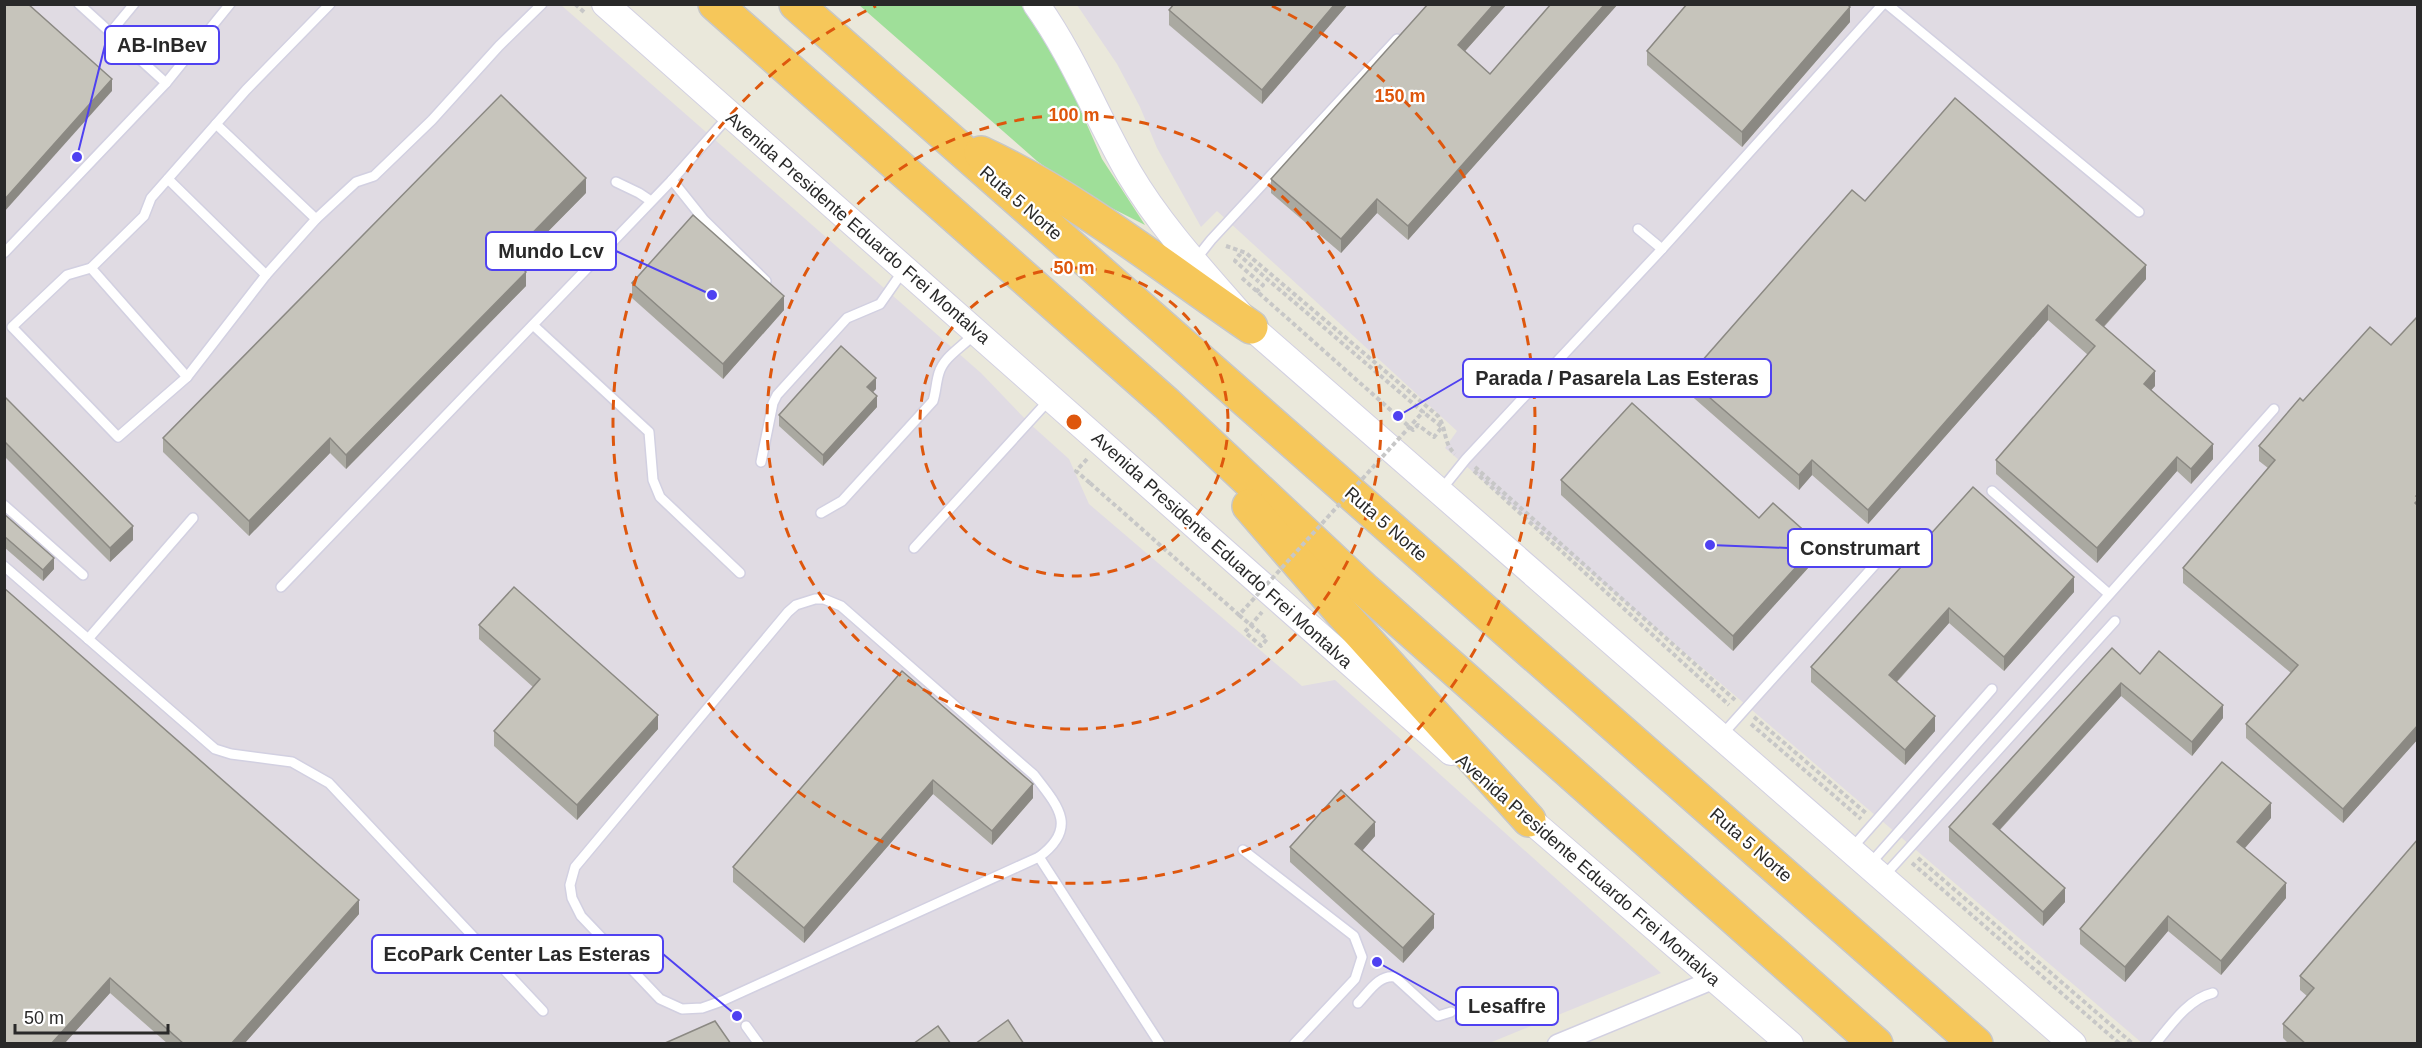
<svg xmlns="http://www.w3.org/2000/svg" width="2422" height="1048" font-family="Arial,sans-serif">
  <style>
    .industrial { fill: #e0dbe3 }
    .green { fill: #9fdf99 }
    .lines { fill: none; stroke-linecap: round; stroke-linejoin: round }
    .service-casing { stroke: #d2d0e1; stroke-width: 12 }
    .minor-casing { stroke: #d2d0e1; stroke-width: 21 }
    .secondary-casing { stroke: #d2d0e1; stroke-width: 28 }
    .motorway-casing { stroke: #c7c7c7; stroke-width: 36 }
    .path { stroke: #c7c7c7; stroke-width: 4; stroke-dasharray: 4.5 3; stroke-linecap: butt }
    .service { stroke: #fff; stroke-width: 9 }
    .minor { stroke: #fff; stroke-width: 18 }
    .secondary { stroke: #fff; stroke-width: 26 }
    .motorway { stroke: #f6c75a; stroke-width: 33 }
    .path-bridge { stroke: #c7c7c7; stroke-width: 4; stroke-dasharray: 4.5 3; stroke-linecap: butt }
    .wall { fill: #aaa9a1 }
    .shaded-wall { fill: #8b8983 }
    .building { fill: #c6c4bb; stroke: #8b8983; stroke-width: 1.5 }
    .ring { fill: none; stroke: #de570d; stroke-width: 3; stroke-dasharray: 10 8 }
    .labels { text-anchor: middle; stroke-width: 4.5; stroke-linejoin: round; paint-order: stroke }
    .street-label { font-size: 18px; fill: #292929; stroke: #fff }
    .centre { fill: #de570d; stroke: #fff; stroke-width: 3 }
    .ring-label { font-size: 18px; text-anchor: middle; font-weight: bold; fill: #de570d; stroke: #fff; stroke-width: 4.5; stroke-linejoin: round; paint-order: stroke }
    .leader { fill: none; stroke: #4f41f1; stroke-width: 2 }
    .callout-dot { fill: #4f41f1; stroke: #fff; stroke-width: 2 }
    .callout { fill: #fff; stroke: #4f41f1; stroke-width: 2 }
    .callout-label { font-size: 20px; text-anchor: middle; font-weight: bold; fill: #292929 }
  </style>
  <rect width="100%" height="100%" fill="#eae8db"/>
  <g class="industrial">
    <polygon points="4,5 561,5 981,373 1029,423 1069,459 1089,504 1302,686 1335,680 1661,973 1487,1044 5,1043"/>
    <polygon points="1077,5 2417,5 2417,1043 2142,1043 1445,448 1457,431 1217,211 1201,227 1157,148 1140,107 1117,64"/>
  </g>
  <polygon class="green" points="859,5 1021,5 1063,70 1102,159 1145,225 1082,193 1037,161"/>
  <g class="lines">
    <g class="service-casing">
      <g id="service">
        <polyline points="79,4 166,83"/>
        <polyline points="330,4 246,90 151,198 144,216 91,268 67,275 12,327 118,437 187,377 266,275 316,219 356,182 374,176 432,120 499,46 542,4"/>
        <polyline points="1887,4 2139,212"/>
        <polyline points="110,33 134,4"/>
        <polyline points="216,124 316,219"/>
        <polyline points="168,179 266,275"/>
        <polyline points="672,180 704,220 766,281"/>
        <polyline points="616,182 639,193 651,201"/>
        <polyline points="1638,229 1662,249"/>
        <polyline points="4,253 166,83 230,4"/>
        <polyline points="1196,259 1211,240 1397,39"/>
        <polyline points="91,268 187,377"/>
        <polyline points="533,325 649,432 653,480 660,497 740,573"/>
        <polyline points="761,462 773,403 777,395 847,318 880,304 903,271"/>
        <polyline points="1441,490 1466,459 1662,249 1883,4"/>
        <polyline points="1992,491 2109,594"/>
        <polyline points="4,505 83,575"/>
        <path d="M821,513l21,-12 91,-100c3,-9 3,-19 6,-28 5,-17 25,-27 36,-40"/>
        <polyline points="914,548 1049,400"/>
        <polyline points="4,566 215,749 231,754 292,762 329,783 543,1011"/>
        <polyline points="281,587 672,180 728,117"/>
        <path d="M815,599h9l17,7 193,169c25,32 44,53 5,82l-317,144 -20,7 -20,1 -22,-10 -79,-83 -9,-18 -2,-13 5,-18 213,-255 8,-7z"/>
        <polyline points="88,639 193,518"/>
        <polyline points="1721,736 1888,550"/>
        <polyline points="1852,848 1992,689"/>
        <polyline points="1243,850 1354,936 1362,957 1355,979 1294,1044"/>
        <polyline points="1039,857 1160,1044"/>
        <polyline points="1869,865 2274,409"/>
        <polyline points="1884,876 2115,621"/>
        <path d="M1358,1003c10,-10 21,-29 37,-26l43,39 13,-4"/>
        <polyline points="746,1026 759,1044"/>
        <path d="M2155,1044c16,-19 33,-45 58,-51"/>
      </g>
    </g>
    <g class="minor-casing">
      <polyline id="minor" points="1557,1044 1715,979"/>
    </g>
    <g class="secondary-casing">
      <g id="secondary">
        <polyline points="605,4 1451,752"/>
        <path d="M1036,4c38,53 61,114 93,169 33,56 79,104 122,154l822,717"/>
        <polyline points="1515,807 1790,1044"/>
      </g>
    </g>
    <g class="motorway-casing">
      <g id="motorway">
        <polyline points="715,4 1167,404 1365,590 1876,1044"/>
        <polyline points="796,4 1976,1044"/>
        <path d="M981,153c97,45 182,114 270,174"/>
        <polyline points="1249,506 1341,612 1529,820"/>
      </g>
    </g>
    <g class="path">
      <polyline points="575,4 584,12"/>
      <path d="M1226,246l20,7 14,12 178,151c9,13 5,27 17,38"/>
      <polyline points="1242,278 1413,430 1418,425 1434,437 1442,427 1423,412"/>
      <polyline points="1256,292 1263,285 1258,281"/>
      <polyline points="1087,459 1076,471 1090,483"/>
      <polyline points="1475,467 1735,700"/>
      <polyline points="1474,471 1729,705"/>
      <polyline points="1239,615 1267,639 1261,646 1245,632 1262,612"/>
      <polyline points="1754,717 1867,814"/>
      <polyline points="1751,724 1861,819"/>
      <polyline points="1918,858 2133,1044"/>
      <polyline points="1912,863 2120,1044"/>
    </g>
    <use href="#service" class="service"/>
    <use href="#minor" class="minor"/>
    <use href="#secondary" class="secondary"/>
    <use href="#motorway" class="motorway"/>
    <polyline class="path-bridge" points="1090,483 1239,615 1423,412 1239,255 1235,261 1258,281"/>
  </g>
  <g class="wall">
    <polygon points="1348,4 1262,104 1169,25 1169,10"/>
    <polygon points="1428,4 1507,4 1465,51 1490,74 1551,4 1618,4 1408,240 1377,213 1341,253 1271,193 1271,179"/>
    <polygon points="1850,22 1742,147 1647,65 1647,51"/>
    <polygon points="586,193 517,263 526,286 346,469 330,453 249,536 163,452 163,438"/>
    <polygon points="1865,201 2146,279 2104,327 2155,386 2151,390 2213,459 2191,484 2177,471 2097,563 1996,474 1996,460 2088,355 2048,320 1868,524 1812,475 1799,490 1687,392 1687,378"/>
    <polygon points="632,283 784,310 723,379 632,298"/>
    <polygon points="2418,316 2418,739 2343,823 2246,738 2246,724 2291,673 2183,583 2183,568 2268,468 2259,461 2259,446 2303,401 2391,345"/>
    <polygon points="876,389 873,392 877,407 823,466 779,426 779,415"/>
    <polygon points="4,396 133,540 110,562 4,456"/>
    <polygon points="1561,480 1759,518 1818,557 1733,651 1561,495"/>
    <polygon points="1973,487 2074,592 2004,671 1949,623 1897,682 1935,731 1905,765 1811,682 1811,667"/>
    <polygon points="4,514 54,569 43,581 4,547"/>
    <polygon points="4,588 359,914 244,1044 168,1044 110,993 64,1044 4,1044"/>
    <polygon points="479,625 658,729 577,820 494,746 494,731 533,687 479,639"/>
    <polygon points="2112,648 2140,674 2223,718 2192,756 2121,696 2000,830 2065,902 2043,926 1949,841 1949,827"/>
    <polygon points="902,671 1033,798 992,845 933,794 804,943 733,882 733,867"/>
    <polygon points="2271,818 2245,848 2286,898 2221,975 2168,931 2125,982 2080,944 2080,929"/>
    <polygon points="1375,836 1362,851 1434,928 1403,963 1290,862 1290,847"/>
    <polygon points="2300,976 2418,1044 2289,1044 2283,1038 2283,1024 2307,996 2300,990"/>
  </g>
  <g class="shaded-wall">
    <polygon points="1335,4 1348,4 1262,104 1262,90"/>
    <polygon points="1494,4 1507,4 1458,59 1458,45"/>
    <polygon points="1605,4 1618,4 1408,240 1408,226"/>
    <polygon points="1850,7 1850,22 1742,147 1742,132"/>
    <polygon points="112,79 112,91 4,212 4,200"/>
    <polygon points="586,178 586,193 510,270 510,256"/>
    <polygon points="1377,199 1377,213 1341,253 1341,239"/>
    <polygon points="2146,265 2146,279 2096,335 2096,320"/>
    <polygon points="526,272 526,286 346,469 346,455"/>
    <polygon points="784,296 784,310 723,379 723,364"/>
    <polygon points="2048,305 2048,320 1868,524 1868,510"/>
    <polygon points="2155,371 2155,386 2144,398 2144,384"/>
    <polygon points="876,378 876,389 867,398 867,387"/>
    <polygon points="877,396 877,407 823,466 823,455"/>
    <polygon points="330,438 330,453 249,536 249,521"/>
    <polygon points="2213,444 2213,459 2191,484 2191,469"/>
    <polygon points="2177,457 2177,471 2097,563 2097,548"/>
    <polygon points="1812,460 1812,475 1799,490 1799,475"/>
    <polygon points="133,526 133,540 110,562 110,548"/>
    <polygon points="1818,543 1818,557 1733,651 1733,636"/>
    <polygon points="54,558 54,569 43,581 43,570"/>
    <polygon points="2074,577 2074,592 2004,671 2004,657"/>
    <polygon points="1949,608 1949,623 1889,690 1889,675"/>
    <polygon points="2121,683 2121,696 1993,837 1993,824"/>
    <polygon points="2223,705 2223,718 2192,756 2192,742"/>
    <polygon points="658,715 658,729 577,820 577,805"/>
    <polygon points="1935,716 1935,731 1905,765 1905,750"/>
    <polygon points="2418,725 2418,739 2343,823 2343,809"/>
    <polygon points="933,780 933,794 804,943 804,928"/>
    <polygon points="1033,784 1033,798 992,845 992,831"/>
    <polygon points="2271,803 2271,818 2237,857 2237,842"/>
    <polygon points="1375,822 1375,836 1355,859 1355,844"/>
    <polygon points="2286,883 2286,898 2221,975 2221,961"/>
    <polygon points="2065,888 2065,902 2043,926 2043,912"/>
    <polygon points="359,900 359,914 244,1044 231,1044"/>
    <polygon points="1434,914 1434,928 1403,963 1403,948"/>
    <polygon points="2168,916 2168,931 2125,982 2125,967"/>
    <polygon points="110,978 110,993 64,1044 51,1044"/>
  </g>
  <g class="building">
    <polygon points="6,4 28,4 112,79 4,200 4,6"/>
    <polygon points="1174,4 1335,4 1262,90 1169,10"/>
    <polygon points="1428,4 1494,4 1458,45 1490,74 1551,4 1605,4 1408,226 1377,199 1341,239 1271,179"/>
    <polygon points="1687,4 1847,4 1850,7 1742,132 1647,51"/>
    <polygon points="501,95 586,178 510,256 526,272 346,455 330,438 249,521 163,438"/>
    <polygon points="1955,98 2146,265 2096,320 2155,371 2144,384 2213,444 2191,469 2177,457 2097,548 1996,460 2095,346 2048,305 1868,510 1812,460 1799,475 1687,378 1852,190 1865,201"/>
    <polygon points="693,215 784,296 723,364 632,283"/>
    <polygon points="2418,316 2418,494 2416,496 2418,497 2418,500 2415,503 2418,506 2418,725 2343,809 2246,724 2298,665 2183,568 2275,460 2259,446 2300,398 2303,401 2370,327 2391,345"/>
    <polygon points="841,346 876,378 867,387 877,396 823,455 779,415"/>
    <polygon points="4,396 133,526 110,548 4,441"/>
    <polygon points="1632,403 1759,518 1773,503 1818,543 1733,636 1561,480"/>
    <polygon points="1973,487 2074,577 2004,657 1949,608 1889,675 1935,716 1905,750 1811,667"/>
    <polygon points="4,514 54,558 43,570 4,536"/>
    <polygon points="514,587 658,715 577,805 494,731 540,679 479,625"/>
    <polygon points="4,588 359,900 231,1044 184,1044 110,978 51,1044 4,1044"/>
    <polygon points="2112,648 2140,674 2159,651 2223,705 2192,742 2121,683 1993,824 2065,888 2043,912 1949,827"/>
    <polygon points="902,671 1033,784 992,831 933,780 804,928 733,867"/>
    <polygon points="2222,762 2271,803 2237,842 2286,883 2221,961 2168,916 2125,967 2080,929"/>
    <polygon points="1341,790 1375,822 1355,844 1434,914 1403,948 1290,847"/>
    <polygon points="2418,839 2418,1044 2306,1044 2283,1024 2314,988 2300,976"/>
    <polygon points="1008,1020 1024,1044 975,1044"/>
    <polygon points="715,1021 731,1044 663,1044"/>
    <polygon points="938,1026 951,1044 913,1044"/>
  </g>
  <g class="ring">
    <circle cx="1074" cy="422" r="154"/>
    <circle cx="1074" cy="422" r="307"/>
    <path d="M1272 6A461 461 0 1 1 876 6"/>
  </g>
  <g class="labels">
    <g class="street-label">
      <text transform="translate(1021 203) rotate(41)" y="6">Ruta 5 Norte</text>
      <text transform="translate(858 228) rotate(41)" y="6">Avenida Presidente Eduardo Frei Montalva</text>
      <text transform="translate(1386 524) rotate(41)" y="6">Ruta 5 Norte</text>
      <text transform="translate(1222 550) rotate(42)" y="6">Avenida Presidente Eduardo Frei Montalva</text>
      <text transform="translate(1751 845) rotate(41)" y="6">Ruta 5 Norte</text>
      <text transform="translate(1588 870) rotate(41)" y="6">Avenida Presidente Eduardo Frei Montalva</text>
    </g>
  </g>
  <circle cx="1074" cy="422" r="9" class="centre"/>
  <g class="ring-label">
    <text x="1400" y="102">150 m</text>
    <text x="1074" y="121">100 m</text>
    <text x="1074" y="274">50 m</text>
  </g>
  <path class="leader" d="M77 157L105 45M712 295L616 251M1398 416L1463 378M1710 545L1788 548M737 1016L663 954M1377 962L1456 1006"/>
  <g class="callout-dot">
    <circle cx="77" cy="157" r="6"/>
    <circle cx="712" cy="295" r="6"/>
    <circle cx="1398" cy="416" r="6"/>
    <circle cx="1710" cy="545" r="6"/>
    <circle cx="737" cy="1016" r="6"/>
    <circle cx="1377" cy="962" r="6"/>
  </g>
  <g class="callout">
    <rect x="105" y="26" width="114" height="38" rx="6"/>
    <rect x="486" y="232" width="130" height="38" rx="6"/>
    <rect x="1463" y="359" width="308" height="38" rx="6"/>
    <rect x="1788" y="529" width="144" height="38" rx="6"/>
    <rect x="372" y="935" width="291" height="38" rx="6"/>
    <rect x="1456" y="987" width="102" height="38" rx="6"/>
  </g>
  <g class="callout-label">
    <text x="162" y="52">AB-InBev</text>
    <text x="551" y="258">Mundo Lcv</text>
    <text x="1617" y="385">Parada / Pasarela Las Esteras</text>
    <text x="1860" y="555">Construmart</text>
    <text x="517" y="961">EcoPark Center Las Esteras</text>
    <text x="1507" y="1013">Lesaffre</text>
  </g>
  <rect width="2422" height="1048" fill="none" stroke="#292929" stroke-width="12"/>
  <path d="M15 1024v9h153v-9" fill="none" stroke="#292929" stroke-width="3"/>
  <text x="24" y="1024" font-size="18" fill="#292929" stroke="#ffffff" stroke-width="4.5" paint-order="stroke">50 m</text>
</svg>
